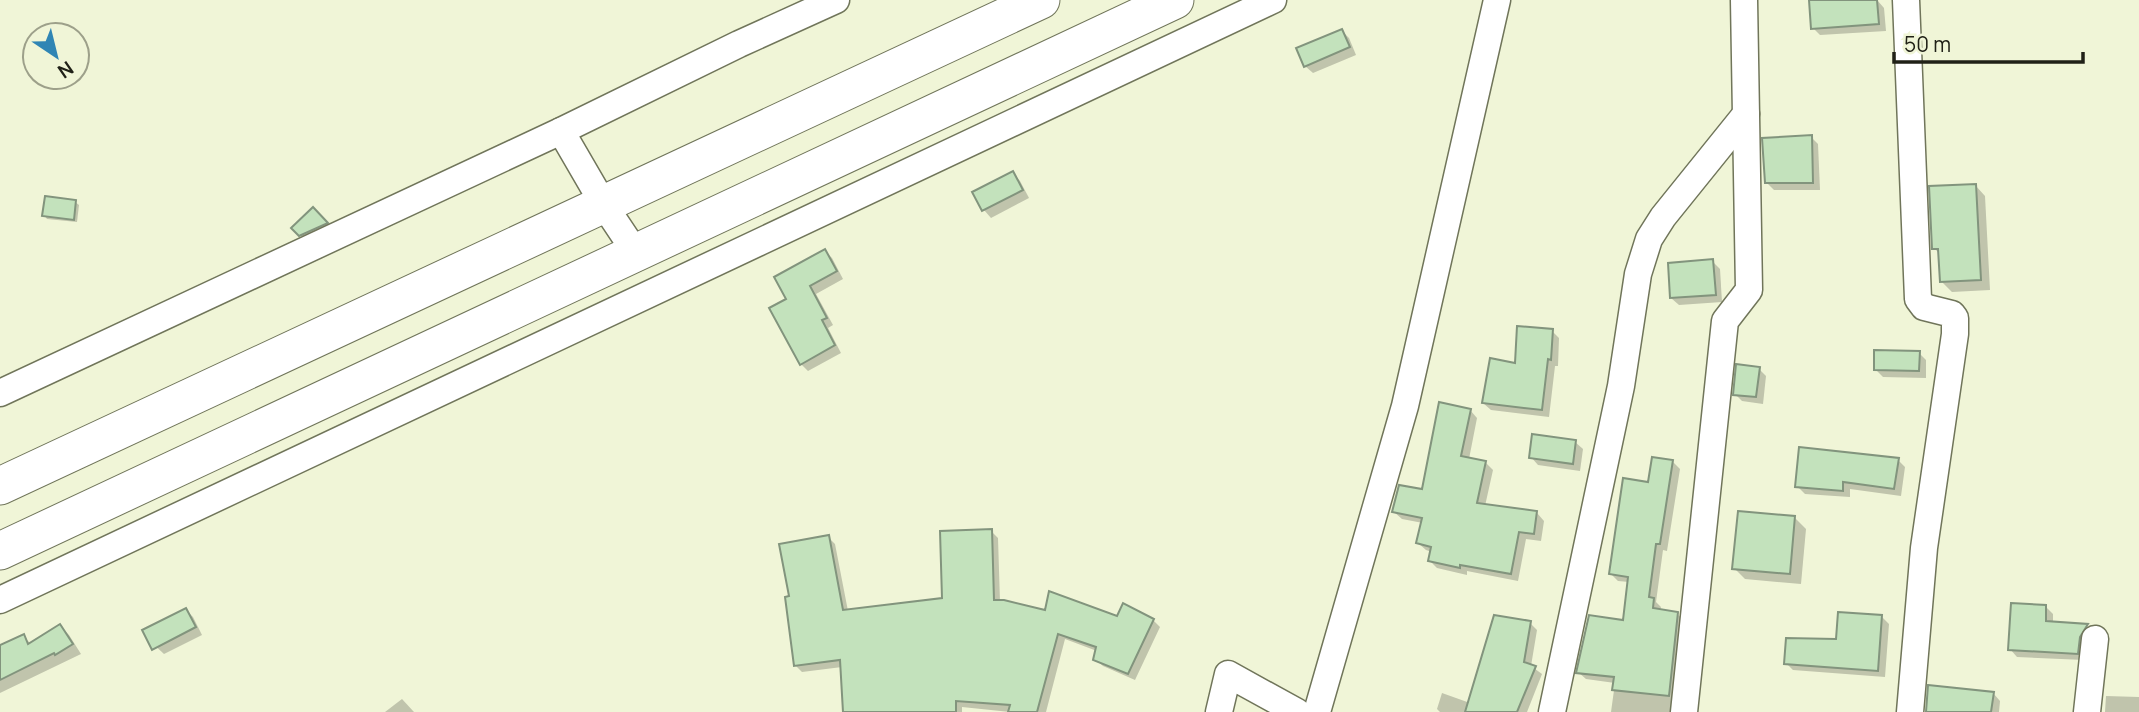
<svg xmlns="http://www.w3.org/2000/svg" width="2139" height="712" font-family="Manrope,sans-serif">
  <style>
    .shadow { fill: #0003 }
    .building { fill: #c3e2bc; stroke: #82947d; stroke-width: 2 }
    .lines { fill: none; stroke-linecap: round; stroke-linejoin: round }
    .minor-casing { stroke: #70755a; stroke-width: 29 }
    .secondary-casing { stroke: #70755a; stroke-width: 39 }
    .minor { stroke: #fff; stroke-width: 26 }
    .secondary { stroke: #fff; stroke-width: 37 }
  </style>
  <rect width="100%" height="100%" fill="#f0f5d7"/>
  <g class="shadow">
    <polygon points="1811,0 1877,0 1884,8 1886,31 1820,35 1813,28"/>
    <polygon points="1342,31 1349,38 1356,55 1313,73 1305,66"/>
    <polygon points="1811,137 1818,144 1820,190 1774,190 1766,182"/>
    <polygon points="1013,173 1020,181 1029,198 991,218 984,210 975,193"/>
    <polygon points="1975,185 1985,196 1990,290 1952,292 1941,281 1940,254 1934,248"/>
    <polygon points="75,202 79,205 77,222 47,219 44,215"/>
    <polygon points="313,210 329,226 304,238 294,228"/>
    <polygon points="825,251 832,258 843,279 816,294 833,325 828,328 841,353 808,371 801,364 788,300"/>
    <polygon points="1712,261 1720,269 1722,302 1679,305 1671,298"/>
    <polygon points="1552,331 1559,338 1558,366 1555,366 1549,417 1491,410 1483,403 1517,365"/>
    <polygon points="1919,353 1926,360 1926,378 1883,377 1876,370"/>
    <polygon points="1759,369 1766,376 1763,404 1742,401 1735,394"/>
    <polygon points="1470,410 1477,418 1469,459 1485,462 1493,470 1485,506 1537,513 1544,521 1541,541 1526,539 1518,581 1467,571 1467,575 1437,568 1430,561 1432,552 1426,550 1418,543 1423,523 1402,519 1394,512 1423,491"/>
    <polygon points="1575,442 1583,449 1580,471 1538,465 1531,457"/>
    <polygon points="1898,460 1905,467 1901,496 1850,489 1850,497 1805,494 1797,486"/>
    <polygon points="1672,461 1680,469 1667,551 1663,550 1656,602 1661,607 1660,611 1677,614 1685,621 1675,712 1611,712 1615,683 1586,679 1578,672 1624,622 1629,582 1618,581 1611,574 1650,484"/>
    <polygon points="1794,517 1806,529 1801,584 1745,579 1734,568"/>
    <polygon points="991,531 998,538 1000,602 1046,612 1153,620 1160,627 1135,680 1103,666 1095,659 1097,651 1065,639 1046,712 1010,712 962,707 962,712 844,712 842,667 802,672 795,665 791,598 828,537 835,544 848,611 944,600"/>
    <polygon points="2045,606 2053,614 2053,623 2087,626 2094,633 2084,660 2017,657 2010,649"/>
    <polygon points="186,610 193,617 202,635 164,654 150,641"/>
    <polygon points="1882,617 1889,624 1885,677 1793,670 1786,663 1838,641"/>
    <polygon points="1530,623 1537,630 1531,666 1542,674 1527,712 1440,712 1437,709 1442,693 1470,703"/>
    <polygon points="60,626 69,635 81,654 0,693 0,647 23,636 31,644"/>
    <polygon points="1930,687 1993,693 2000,701 1999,712 1926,712"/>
    <polygon points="2106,696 2139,697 2139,712 2105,712"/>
    <polygon points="402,699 414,712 385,712"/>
  </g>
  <g class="building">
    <polygon points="1809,0 1877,0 1879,24 1811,29"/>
    <polygon points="1342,29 1350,47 1304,67 1296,48"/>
    <polygon points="1812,135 1813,183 1765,183 1762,138"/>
    <polygon points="1013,171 1023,190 982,211 972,192"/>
    <polygon points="1976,184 1981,280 1940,282 1938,249 1932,249 1929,186"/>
    <polygon points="45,196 76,200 74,220 42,216"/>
    <polygon points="313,207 328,223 299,236 291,228"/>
    <polygon points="825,249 837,271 810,286 827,318 822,320 835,345 800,365 769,308 786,299 774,277"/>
    <polygon points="1713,259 1716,295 1670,298 1668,263"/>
    <polygon points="1517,326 1553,329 1551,360 1548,359 1542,410 1482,403 1490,358 1515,363"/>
    <polygon points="1874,350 1920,351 1919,371 1874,370"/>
    <polygon points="1736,364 1760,367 1756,397 1733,395"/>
    <polygon points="1439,402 1471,409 1461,456 1486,461 1477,503 1537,511 1534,534 1519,532 1511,574 1460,565 1460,568 1428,561 1431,547 1416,543 1422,518 1392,512 1399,485 1422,489"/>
    <polygon points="1532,434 1576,440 1573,464 1529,458"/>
    <polygon points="1799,447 1899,458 1894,489 1843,482 1843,491 1795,487"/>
    <polygon points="1652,457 1673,460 1660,544 1656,544 1649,597 1654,598 1653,608 1678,612 1669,696 1612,690 1614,677 1576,673 1589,615 1623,620 1628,577 1609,574 1623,478 1648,482"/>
    <polygon points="1738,511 1795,516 1790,574 1732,569"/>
    <polygon points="992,529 994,600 1004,600 1045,610 1049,591 1117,616 1123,603 1154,619 1128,674 1093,660 1096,647 1058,634 1037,712 1008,712 1010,705 956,701 956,712 843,712 840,660 794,666 785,597 789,596 779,544 829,535 843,610 942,598 940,531"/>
    <polygon points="2011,603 2046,605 2046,621 2088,624 2080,637 2078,654 2008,650"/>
    <polygon points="186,608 196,627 152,650 142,630"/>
    <polygon points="1838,612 1882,615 1878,671 1784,664 1786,638 1836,639"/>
    <polygon points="1494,615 1531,621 1524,662 1536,666 1517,712 1465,712"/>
    <polygon points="60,624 73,644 55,655 54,653 0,680 0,645 24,634 28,644"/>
    <polygon points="1928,685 1994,692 1991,712 1926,712"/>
  </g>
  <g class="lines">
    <g class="minor-casing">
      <g id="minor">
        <polyline points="1906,0 1918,299 1924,307 1952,314 1955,318 1955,334 1924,548 1910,712"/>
        <polyline points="561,131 604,205 636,253"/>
        <polyline points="0,393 561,131 739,44 836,0"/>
        <polyline points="0,600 1273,0"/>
        <polyline points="1219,712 1228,674 1297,712"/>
        <polyline points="1317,712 1405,406 1497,0"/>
        <polyline points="1552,712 1621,386 1638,274 1649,239 1663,217 1746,114"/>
        <polyline points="1684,712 1725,321 1749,290 1744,0"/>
        <polyline points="2087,712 2095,639"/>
      </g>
    </g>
    <g class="secondary-casing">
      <g id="secondary">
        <polyline points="0,486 1041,0"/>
        <polyline points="0,551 1175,0"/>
      </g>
    </g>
    <use href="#minor" class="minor"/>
    <use href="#secondary" class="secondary"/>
  </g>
  <g transform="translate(56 56) rotate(145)"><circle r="33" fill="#f0f5d7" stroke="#9da08a" stroke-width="2"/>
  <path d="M0-5L12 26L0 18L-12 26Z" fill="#2f85b4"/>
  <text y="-10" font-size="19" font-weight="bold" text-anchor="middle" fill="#202117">N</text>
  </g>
  <path d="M1894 52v10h189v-10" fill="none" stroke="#202117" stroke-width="3.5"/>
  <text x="1904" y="52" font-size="21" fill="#202117" stroke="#f0f5d7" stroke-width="5" paint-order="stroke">50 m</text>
</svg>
